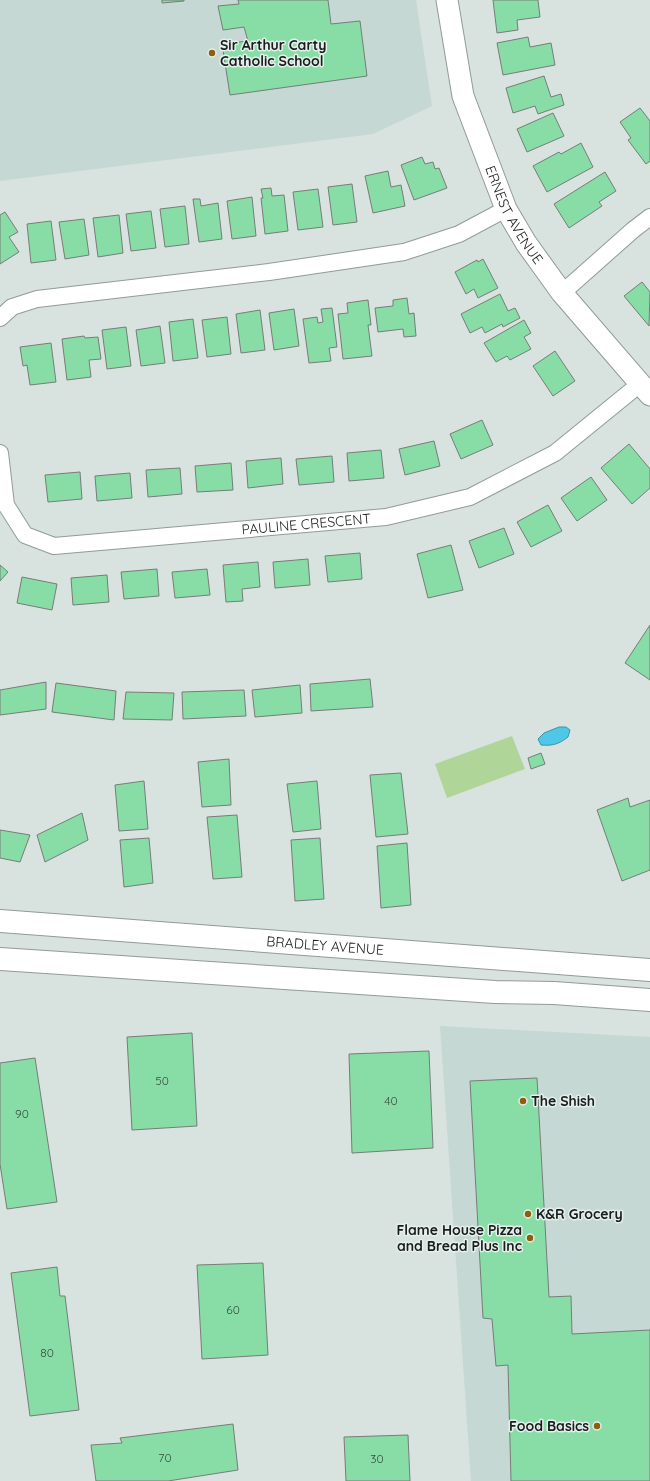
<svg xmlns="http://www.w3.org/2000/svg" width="650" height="1481" font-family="Quicksand,sans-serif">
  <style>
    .built { fill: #c5d8d3 }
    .green { fill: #afd698 }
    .water { fill: #4fc7e6; stroke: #3f94a9 }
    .building { fill: #88dda7; stroke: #767d78 }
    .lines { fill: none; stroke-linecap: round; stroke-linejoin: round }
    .minor-casing { stroke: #919b98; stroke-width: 18 }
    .tertiary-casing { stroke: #919b98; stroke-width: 23 }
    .secondary-casing { stroke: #919b98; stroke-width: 24 }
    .minor { stroke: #fff; stroke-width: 16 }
    .tertiary { stroke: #fff; stroke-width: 21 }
    .secondary { stroke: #fff; stroke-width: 22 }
    .poi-dot { fill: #905d0d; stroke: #e5efec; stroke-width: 1.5 }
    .labels { text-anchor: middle; stroke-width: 3; stroke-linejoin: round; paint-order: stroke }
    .number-label { font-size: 12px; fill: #354d3e }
    .poi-label { font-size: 14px; font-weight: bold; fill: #191d1b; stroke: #e5efec; text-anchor: start }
    .street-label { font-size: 14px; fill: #191d1b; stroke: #e5efec }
  </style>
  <rect width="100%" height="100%" fill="#d8e2df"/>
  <g class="built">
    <polygon points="0,0 416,0 432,106 373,134 0,181"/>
    <polygon points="440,1026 650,1037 650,1481 471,1481"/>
  </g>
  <polygon class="green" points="512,736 525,769 447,798 435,764"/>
  <path class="water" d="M559,727h7l4,3 -2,7c-9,7 -15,9 -27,8l-3,-6 6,-6z"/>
  <g class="building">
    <polygon points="162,0 184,0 184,1 162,3"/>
    <polygon points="238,0 328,0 331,24 360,21 367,76 230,95 222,44 248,41 244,27 223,30 218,6 239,4"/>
    <polygon points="493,0 538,0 540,17 517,20 518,30 497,33"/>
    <polygon points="528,37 530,47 551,43 555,65 503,75 497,43"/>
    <polygon points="544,76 551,97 561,94 564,105 538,114 535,106 513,113 506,88"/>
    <polygon points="640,108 650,121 650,161 646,164 628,140 631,138 620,122"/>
    <polygon points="553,113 564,136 527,152 517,129"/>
    <polygon points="581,143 593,167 547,192 533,166 559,152 561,154"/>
    <polygon points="422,157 425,164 433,162 435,169 439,168 447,188 414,200 401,165"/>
    <polygon points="388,171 391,187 401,185 405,206 373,213 365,176"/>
    <polygon points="605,172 616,191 599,202 602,206 569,228 554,204"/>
    <polygon points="352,184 357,222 333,225 328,187"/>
    <polygon points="271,188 272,196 284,195 288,231 265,234 261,198 263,198 261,189"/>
    <polygon points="318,189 323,227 298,230 293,192"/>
    <polygon points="252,197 256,236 232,239 227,201"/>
    <polygon points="193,199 200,199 201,206 218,203 222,239 199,242"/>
    <polygon points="185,206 189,244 165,247 160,209"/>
    <polygon points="151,211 156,248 131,251 126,214"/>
    <polygon points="5,212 18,232 9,237 19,252 0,264 0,215"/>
    <polygon points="119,215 123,253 98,257 93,218"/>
    <polygon points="84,219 89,255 65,259 59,222"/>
    <polygon points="51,221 56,260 31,263 27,224"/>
    <polygon points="483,259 498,288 478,298 474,289 466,294 455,272 477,260 478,262"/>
    <polygon points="642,282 650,292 649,326 624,296"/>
    <polygon points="500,294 508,311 515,308 520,318 503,327 502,324 485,333 482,327 470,333 461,314"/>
    <polygon points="407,298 409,314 414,313 416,336 404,337 403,329 378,332 375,308 393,306 393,300"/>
    <polygon points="368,300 371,325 368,325 372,356 343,359 338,314 348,313 347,303"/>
    <polygon points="332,308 337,347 329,348 331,361 309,363 303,319 317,317 318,323 323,322 321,309"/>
    <polygon points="294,309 299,346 274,350 269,313"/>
    <polygon points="260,310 265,350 241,353 236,314"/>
    <polygon points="227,317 231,354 207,357 202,320"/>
    <polygon points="193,319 198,358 173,361 169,322"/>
    <polygon points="524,320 531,333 524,337 531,349 510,360 507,356 496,362 484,343"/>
    <polygon points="160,326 165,363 141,366 136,330"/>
    <polygon points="126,327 131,366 107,369 102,330"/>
    <polygon points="84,336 85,338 98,337 101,359 89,360 91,377 67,380 62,339"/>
    <polygon points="51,343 56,382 30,385 27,365 23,366 20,347"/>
    <polygon points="555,351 575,381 553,396 533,366"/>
    <polygon points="482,420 493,445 461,459 450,434"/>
    <polygon points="434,441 440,466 405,475 399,449"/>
    <polygon points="629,444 650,469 650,488 632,504 601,468"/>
    <polygon points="381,450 384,478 349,481 347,453"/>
    <polygon points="332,456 334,482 299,485 296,459"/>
    <polygon points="281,458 283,484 248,488 246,461"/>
    <polygon points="231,463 233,490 197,492 195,466"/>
    <polygon points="180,468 182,494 148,497 146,470"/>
    <polygon points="80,472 82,499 48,502 45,475"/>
    <polygon points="130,473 132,498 97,501 95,476"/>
    <polygon points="591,477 607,500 577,521 561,498"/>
    <polygon points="548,505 562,531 531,547 517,522"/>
    <polygon points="504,528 514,554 479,568 469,541"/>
    <polygon points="451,545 463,590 428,598 417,554"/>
    <polygon points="360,553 362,579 328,582 325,556"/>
    <polygon points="308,559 310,585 275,588 273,562"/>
    <polygon points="258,562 260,587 242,589 243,601 226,602 223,565"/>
    <polygon points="0,565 8,572 0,581"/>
    <polygon points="157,569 159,596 124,599 121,572"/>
    <polygon points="207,569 210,595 175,598 172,572"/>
    <polygon points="107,575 109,602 73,605 71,578"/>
    <polygon points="22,577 57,584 52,610 17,603"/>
    <polygon points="650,625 650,680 625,663"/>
    <polygon points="370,679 373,707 311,711 310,684"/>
    <polygon points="46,682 46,709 0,715 0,690"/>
    <polygon points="56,683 116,691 114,720 52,712"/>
    <polygon points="300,685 302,713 255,717 252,690"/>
    <polygon points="244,690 246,716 183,719 182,692"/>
    <polygon points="126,692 174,693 172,720 123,719"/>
    <polygon points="541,753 545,764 531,769 528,758"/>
    <polygon points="229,759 231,805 202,807 198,762"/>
    <polygon points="401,773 408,834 376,837 370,775"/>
    <polygon points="144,781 148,829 119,831 115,785"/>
    <polygon points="317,781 321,829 293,832 287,784"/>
    <polygon points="628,798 630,807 650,800 650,870 622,881 597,810"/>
    <polygon points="82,813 88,840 45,862 37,835"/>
    <polygon points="237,815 242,877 213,879 207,817"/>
    <polygon points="0,830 30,835 20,862 0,858"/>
    <polygon points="149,838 153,883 124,887 120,840"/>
    <polygon points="320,838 324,899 295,901 291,840"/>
    <polygon points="407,843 411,905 381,908 377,846"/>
    <polygon points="192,1033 197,1126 132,1130 127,1037"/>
    <polygon points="429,1051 433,1148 352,1153 349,1054"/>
    <polygon points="35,1058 57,1202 7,1209 0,1164 0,1063"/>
    <polygon points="537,1078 549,1297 571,1296 572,1334 650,1330 650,1481 511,1481 508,1365 496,1366 492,1319 483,1318 470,1081"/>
    <polygon points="263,1263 268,1355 202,1359 197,1265"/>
    <polygon points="57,1267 60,1296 65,1296 79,1410 30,1416 11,1273"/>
    <polygon points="233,1424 238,1470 168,1481 96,1481 91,1445 122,1443 120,1438"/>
    <polygon points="408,1435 410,1481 346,1481 344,1437"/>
  </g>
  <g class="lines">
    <g class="minor-casing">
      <g id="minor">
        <polyline points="562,293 633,230 650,217"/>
        <polyline points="0,318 12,307 37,299 269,272 404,252 459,234 506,209"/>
        <path id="s1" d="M0,453l6,52 19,30 29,11 332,-29 84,-20 85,-44 86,-70"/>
      </g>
    </g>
    <g class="tertiary-casing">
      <g id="tertiary">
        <path id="s2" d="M447,0l16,96 43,113 20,34 36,50 88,102"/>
      </g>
    </g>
    <g class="secondary-casing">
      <g id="secondary">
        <path id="s3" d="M0,921l650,49"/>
        <polyline points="0,959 495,992 554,993 650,1000"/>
      </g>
    </g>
    <use href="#minor" class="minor"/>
    <use href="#tertiary" class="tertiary"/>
    <use href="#secondary" class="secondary"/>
  </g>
  <g class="poi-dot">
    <circle cx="212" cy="53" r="4"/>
    <circle cx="523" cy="1101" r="4"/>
    <circle cx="528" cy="1214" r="4"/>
    <circle cx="530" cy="1238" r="4"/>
    <circle cx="597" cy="1426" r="4"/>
  </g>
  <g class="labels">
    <g class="number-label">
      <text x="162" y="1085">50</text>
      <text x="391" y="1105">40</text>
      <text x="22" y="1118">90</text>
      <text x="233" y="1314">60</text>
      <text x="47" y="1357">80</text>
      <text x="165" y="1462">70</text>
      <text x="377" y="1463">30</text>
    </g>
    <g class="poi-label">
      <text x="220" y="50">Sir Arthur Carty<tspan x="220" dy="16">Catholic School</tspan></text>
      <text x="531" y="1106">The Shish</text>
      <text x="536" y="1219">K&amp;R Grocery</text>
      <text x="522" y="1235" text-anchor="end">Flame House Pizza<tspan x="522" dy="16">and Bread Plus Inc</tspan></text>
      <text x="589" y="1431" text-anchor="end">Food Basics</text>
    </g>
    <g class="street-label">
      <text dy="5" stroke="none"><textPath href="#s2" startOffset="227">ERNEST AVENUE</textPath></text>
      <text dy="5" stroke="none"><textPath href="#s1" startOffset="372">PAULINE CRESCENT</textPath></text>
      <text dy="5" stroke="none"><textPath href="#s3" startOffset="326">BRADLEY AVENUE</textPath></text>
    </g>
  </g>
</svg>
